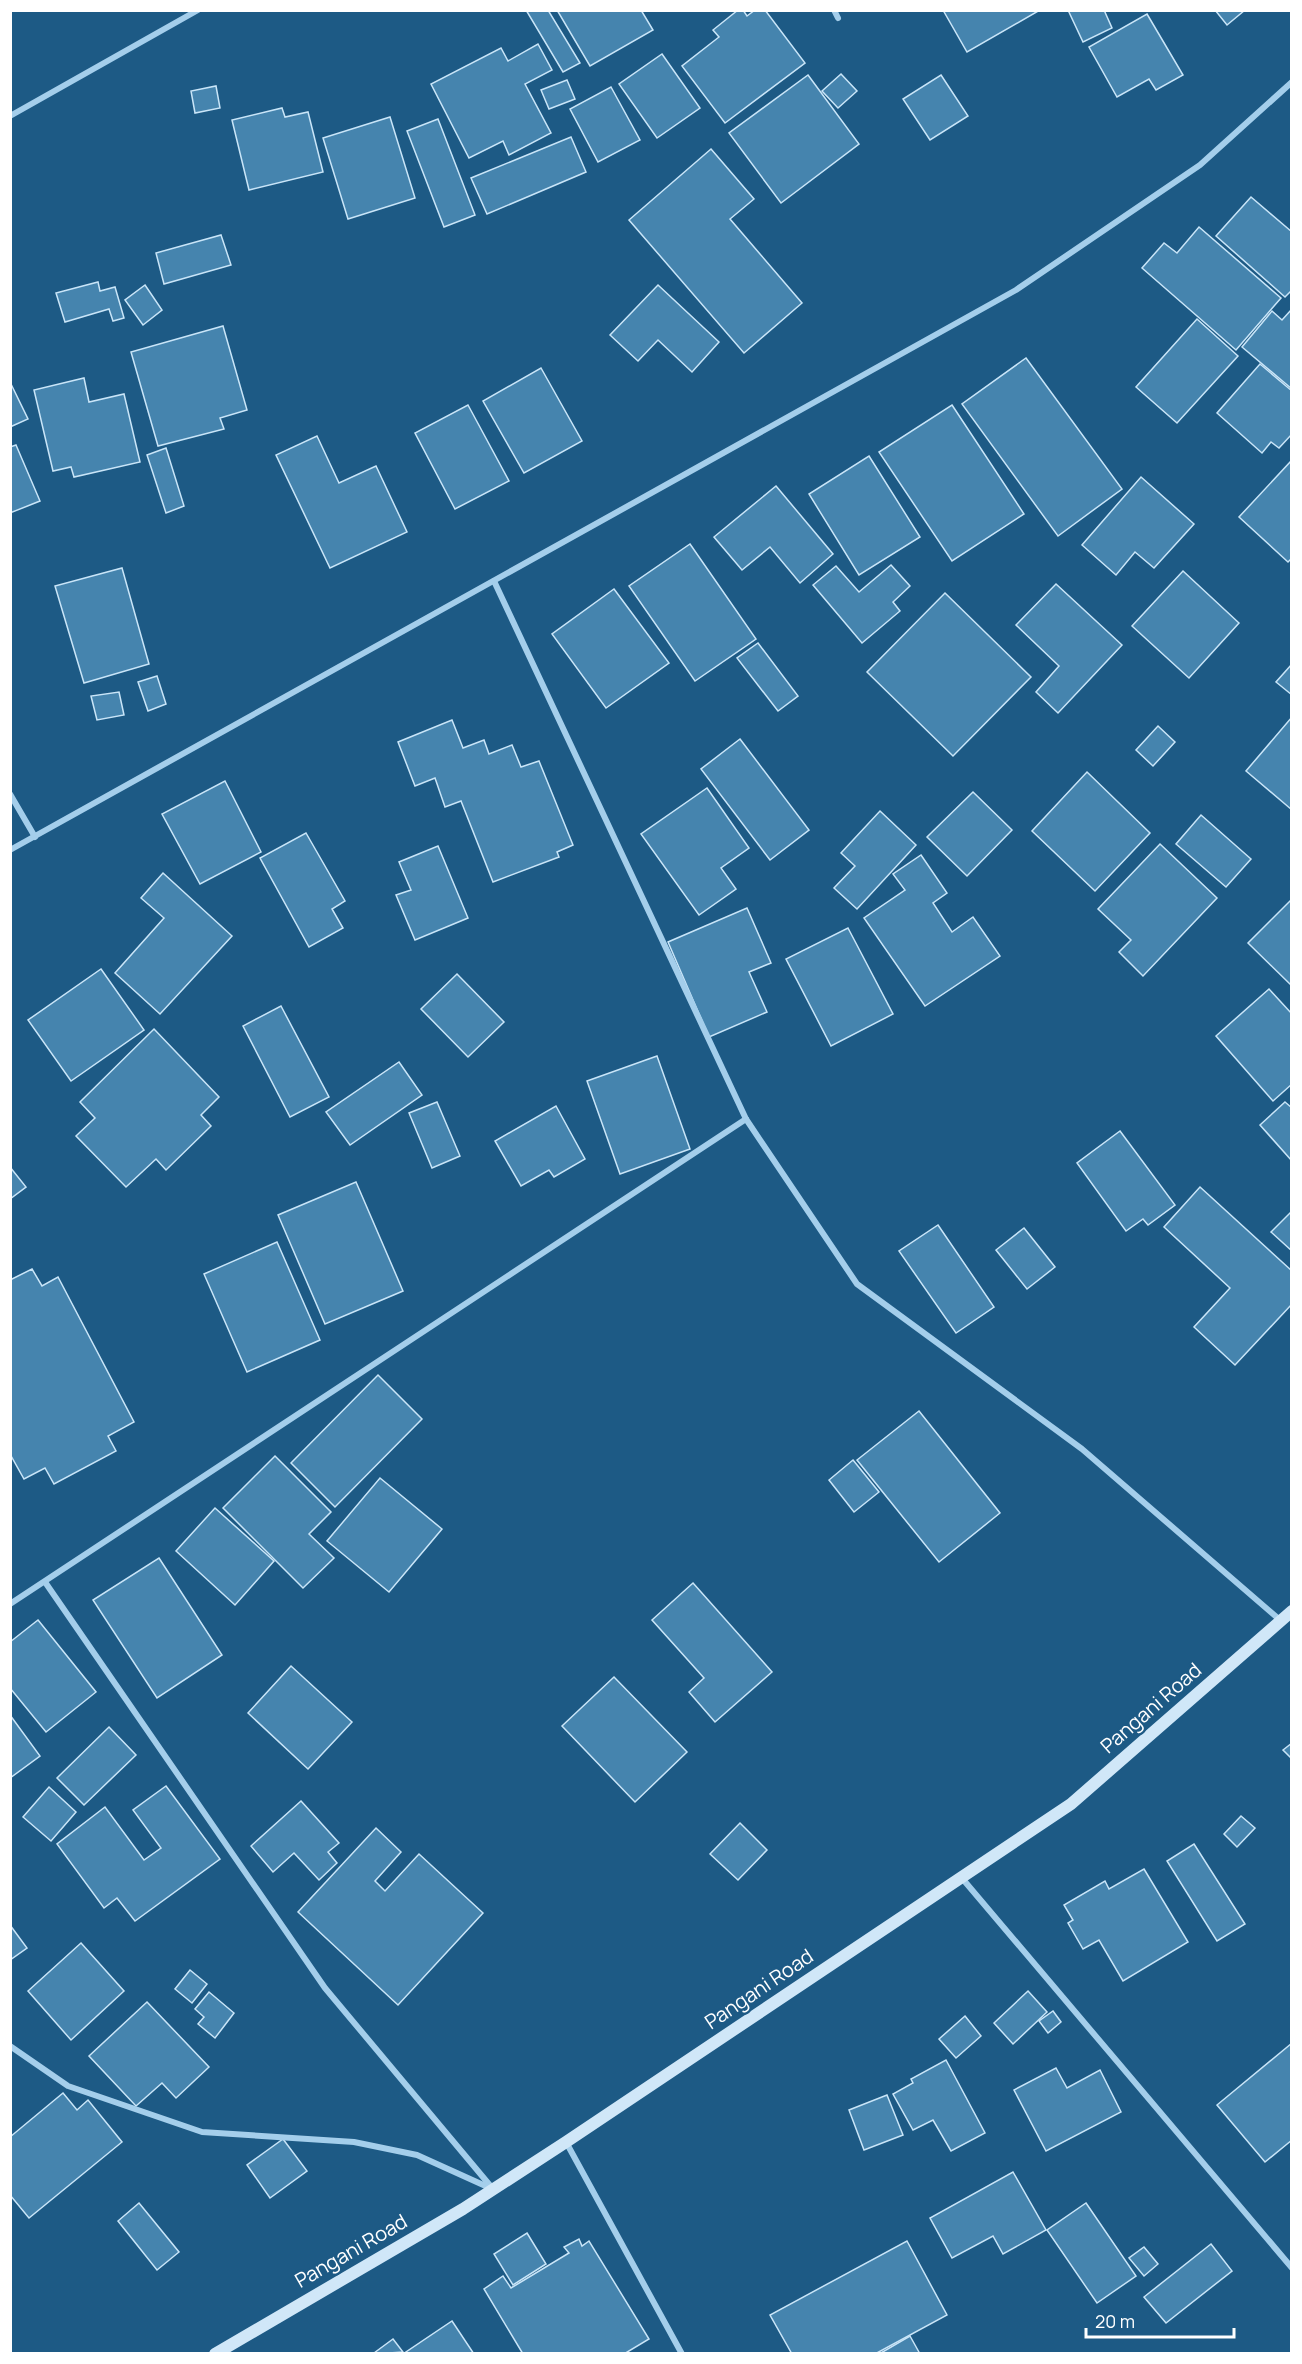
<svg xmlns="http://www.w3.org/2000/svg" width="1302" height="2364" font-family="Manrope,sans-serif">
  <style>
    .building { fill: #4584ae; stroke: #c9e5f8; stroke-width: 1.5 }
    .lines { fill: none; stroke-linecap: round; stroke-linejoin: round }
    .street { stroke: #a4ceeb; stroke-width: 6 }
    .secondary { stroke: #d0e7f8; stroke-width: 12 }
    .labels { text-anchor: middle; stroke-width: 4.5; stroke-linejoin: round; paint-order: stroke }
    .street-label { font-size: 20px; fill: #fff; stroke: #1d5a85 }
  </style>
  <rect width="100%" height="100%" fill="#1d5a85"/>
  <g class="building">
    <polygon points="526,10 548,10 580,63 563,72"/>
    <polygon points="557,10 641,10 653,30 590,66"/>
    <polygon points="738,10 743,10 747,16 755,10 765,10 805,63 725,123 682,66 719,37 713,30"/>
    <polygon points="943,10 1040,10 967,52"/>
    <polygon points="1068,10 1104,10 1112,28 1083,42"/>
    <polygon points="1215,10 1245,10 1227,25"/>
    <polygon points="1147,14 1183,75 1156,90 1149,79 1117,97 1089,47"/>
    <polygon points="538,44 552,70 525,84 551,133 509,155 503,141 469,158 431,84 501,48 508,61"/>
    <polygon points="662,54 700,108 657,138 619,84"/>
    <polygon points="841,74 857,91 838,108 822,91"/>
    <polygon points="808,75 859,144 781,203 729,133"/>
    <polygon points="941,75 968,116 930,140 903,99"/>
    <polygon points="567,80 575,99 549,109 541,90"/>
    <polygon points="216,86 220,108 195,113 191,91"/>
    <polygon points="611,87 640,140 598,162 570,109"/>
    <polygon points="282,108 285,117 308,112 323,172 249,190 232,120"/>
    <polygon points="390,117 415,198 348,219 323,138"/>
    <polygon points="438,119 475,215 444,227 407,131"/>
    <polygon points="571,137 586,172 487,214 471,178"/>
    <polygon points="711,149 754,199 730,219 802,303 744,353 629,220"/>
    <polygon points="1251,197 1292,232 1292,290 1285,297 1216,236"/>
    <polygon points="1199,227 1281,298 1236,350 1142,268 1164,243 1177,253"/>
    <polygon points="221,235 231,265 164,284 156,253"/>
    <polygon points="98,282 100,291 115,287 124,318 113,321 109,309 65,322 56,293"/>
    <polygon points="145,285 162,310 143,325 125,300"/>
    <polygon points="658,285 719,342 692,372 658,340 638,361 610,335"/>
    <polygon points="1292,309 1292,389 1242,347 1272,311 1282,320"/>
    <polygon points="1197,319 1238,356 1177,423 1136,387"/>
    <polygon points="223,326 247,410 220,418 224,429 158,446 131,352"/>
    <polygon points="1026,358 1122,489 1058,536 962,404"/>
    <polygon points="1260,364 1292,391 1292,434 1279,448 1271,442 1262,453 1217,413"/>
    <polygon points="541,368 582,441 524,473 483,401"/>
    <polygon points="84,378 89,402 124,394 140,462 74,477 71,467 53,471 34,390"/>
    <polygon points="10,382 28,419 10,427"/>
    <polygon points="468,405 509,481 455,509 415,433"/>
    <polygon points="952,405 1024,514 952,561 879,452"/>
    <polygon points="317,436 339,483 376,466 407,532 330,568 276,455"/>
    <polygon points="16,445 40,501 10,513 10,447"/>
    <polygon points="166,448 184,506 166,513 147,455"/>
    <polygon points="869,456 920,537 859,575 809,494"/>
    <polygon points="1292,460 1292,558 1288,562 1239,517"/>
    <polygon points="1141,477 1194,524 1154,568 1135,552 1116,575 1082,545"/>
    <polygon points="776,486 833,554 800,583 770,547 742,570 714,537"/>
    <polygon points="690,544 756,639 695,681 629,586"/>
    <polygon points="891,565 910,586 893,602 900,611 862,643 813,585 836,566 859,592"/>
    <polygon points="122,568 149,664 84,683 55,586"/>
    <polygon points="1183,571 1239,623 1189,678 1132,626"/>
    <polygon points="1056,584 1122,645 1058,713 1036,692 1059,666 1016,625"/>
    <polygon points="614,589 669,663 606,708 552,634"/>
    <polygon points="945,593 1031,677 953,756 867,672"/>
    <polygon points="758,643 798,696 778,711 737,658"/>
    <polygon points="1292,664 1292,695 1276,682"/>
    <polygon points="157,676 166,704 148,711 138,682"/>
    <polygon points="119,692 124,715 97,720 91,696"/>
    <polygon points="1292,717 1292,810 1246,771"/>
    <polygon points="452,720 463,748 484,740 489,754 512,745 521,767 539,761 573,845 557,852 559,857 493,882 461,801 445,807 435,778 415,786 398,742"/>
    <polygon points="1158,726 1175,742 1153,766 1136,750"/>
    <polygon points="740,739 809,830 770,860 701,769"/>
    <polygon points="1087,772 1150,833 1095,891 1032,831"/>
    <polygon points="225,781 261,852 200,884 162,814"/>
    <polygon points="707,788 749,848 721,868 736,889 699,915 641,834"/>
    <polygon points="973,792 1012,830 967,876 927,837"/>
    <polygon points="880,811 916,845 857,909 834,888 855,866 841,853"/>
    <polygon points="1201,815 1251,859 1226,887 1176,844"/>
    <polygon points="306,833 345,901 332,909 343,928 309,947 260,858"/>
    <polygon points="1160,844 1217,898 1143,976 1119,952 1131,940 1098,909"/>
    <polygon points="438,846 468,918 415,940 396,895 411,890 399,862"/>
    <polygon points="921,855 947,893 933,903 952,932 973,917 1000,956 925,1006 864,918 905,890 893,874"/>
    <polygon points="163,873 232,936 160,1014 115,973 164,918 141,898"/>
    <polygon points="1292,899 1292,986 1248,943"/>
    <polygon points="747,908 771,963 749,972 767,1012 709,1037 668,942"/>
    <polygon points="848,928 893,1014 831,1046 786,959"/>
    <polygon points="101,969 144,1030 71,1081 28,1020"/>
    <polygon points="457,974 504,1022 468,1057 421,1009"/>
    <polygon points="1269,989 1292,1014 1292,1084 1273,1101 1216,1036"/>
    <polygon points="281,1006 329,1097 290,1117 243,1026"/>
    <polygon points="154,1029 219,1097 201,1115 211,1126 166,1170 156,1159 126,1187 76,1136 95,1118 80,1102"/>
    <polygon points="657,1056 690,1149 620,1174 587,1081"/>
    <polygon points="399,1062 422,1095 350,1145 326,1112"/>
    <polygon points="437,1102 460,1156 432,1168 409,1113"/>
    <polygon points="1285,1102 1292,1108 1292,1161 1260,1125"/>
    <polygon points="556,1106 585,1159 554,1177 549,1170 521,1186 495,1141"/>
    <polygon points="1120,1131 1175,1205 1148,1225 1143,1219 1126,1231 1077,1163"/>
    <polygon points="10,1167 26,1187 10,1199"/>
    <polygon points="356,1182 403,1291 325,1324 278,1215"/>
    <polygon points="1200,1187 1292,1271 1292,1304 1235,1365 1194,1327 1230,1288 1164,1227"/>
    <polygon points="1292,1211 1292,1251 1271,1232"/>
    <polygon points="938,1225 994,1307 956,1333 899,1251"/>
    <polygon points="1024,1228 1055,1267 1027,1289 996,1250"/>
    <polygon points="277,1242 320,1340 247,1372 204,1274"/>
    <polygon points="32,1269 42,1286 58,1277 134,1422 108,1436 116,1451 54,1484 45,1468 24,1479 10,1454 10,1280"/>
    <polygon points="378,1375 422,1419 335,1507 291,1463"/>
    <polygon points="919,1411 1000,1513 939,1562 857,1460"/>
    <polygon points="275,1456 331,1512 309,1534 334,1558 303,1588 223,1508"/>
    <polygon points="853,1460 879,1492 854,1512 829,1480"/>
    <polygon points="380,1478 442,1529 389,1592 327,1541"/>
    <polygon points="215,1508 274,1561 235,1605 176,1551"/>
    <polygon points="159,1558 222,1655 157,1698 93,1600"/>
    <polygon points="693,1583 772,1672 715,1722 689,1692 704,1678 652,1620"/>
    <polygon points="38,1620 96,1692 46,1732 10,1688 10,1642"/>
    <polygon points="291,1666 352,1722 308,1769 248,1713"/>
    <polygon points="614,1677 687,1752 635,1802 562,1726"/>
    <polygon points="10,1715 40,1756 10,1778"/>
    <polygon points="109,1727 136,1755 84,1805 57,1778"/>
    <polygon points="1292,1743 1292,1759 1283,1750"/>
    <polygon points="166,1786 220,1859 135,1921 117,1898 104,1908 57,1844 105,1807 144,1860 161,1848 133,1810"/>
    <polygon points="49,1787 76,1812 51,1841 23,1817"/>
    <polygon points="301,1801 339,1843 328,1852 337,1863 319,1880 294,1853 273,1872 251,1846"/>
    <polygon points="1241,1816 1255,1828 1237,1847 1224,1834"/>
    <polygon points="740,1823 767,1850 738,1880 710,1854"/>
    <polygon points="376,1828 401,1852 375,1881 385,1891 419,1854 483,1913 398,2005 298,1912"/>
    <polygon points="1194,1844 1245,1924 1217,1941 1167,1861"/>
    <polygon points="1144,1869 1188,1942 1123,1981 1099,1940 1083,1949 1068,1923 1073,1920 1064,1905 1105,1881 1109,1889"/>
    <polygon points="10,1925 27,1948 10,1960"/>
    <polygon points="81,1943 124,1991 71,2040 28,1991"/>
    <polygon points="190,1970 207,1984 192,2003 175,1989"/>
    <polygon points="1028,1991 1047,2012 1013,2044 994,2023"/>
    <polygon points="209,1992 234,2013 215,2038 198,2024 204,2017 195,2009"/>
    <polygon points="147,2002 209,2067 176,2098 162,2083 136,2106 89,2056"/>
    <polygon points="1053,2011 1061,2022 1048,2033 1039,2021"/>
    <polygon points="965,2016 981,2036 956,2058 939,2039"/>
    <polygon points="1292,2043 1292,2140 1265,2162 1217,2105"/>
    <polygon points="946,2060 985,2133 951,2151 933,2120 913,2130 893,2094 913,2083 911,2079"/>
    <polygon points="1056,2068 1067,2088 1100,2070 1121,2112 1046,2151 1014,2090"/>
    <polygon points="63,2093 77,2110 88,2100 122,2142 29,2218 10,2195 10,2137"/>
    <polygon points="887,2095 903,2135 864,2150 849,2110"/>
    <polygon points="283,2139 307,2171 270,2198 247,2165"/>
    <polygon points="1013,2172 1046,2230 1003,2254 993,2236 952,2258 930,2218"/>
    <polygon points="139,2203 179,2252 157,2270 118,2221"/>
    <polygon points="1086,2203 1136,2276 1097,2303 1047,2230"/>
    <polygon points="527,2233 546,2264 513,2285 494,2254"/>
    <polygon points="579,2239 582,2246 589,2241 649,2339 624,2354 523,2354 484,2289 503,2276 511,2288 569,2253 564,2247"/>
    <polygon points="907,2241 947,2315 875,2354 792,2354 770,2315"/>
    <polygon points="1211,2244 1232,2271 1166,2323 1144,2297"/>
    <polygon points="1144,2247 1158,2264 1144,2276 1129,2258"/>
    <polygon points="452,2321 474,2354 403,2354"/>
    <polygon points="910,2336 920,2354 879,2354"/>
    <polygon points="393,2339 403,2352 375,2354 374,2353"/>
  </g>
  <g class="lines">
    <g class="street">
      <polyline points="834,10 838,18"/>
      <polyline points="10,116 198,10"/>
      <polyline points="494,581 746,1119 857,1284 1082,1449 1280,1620"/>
      <polyline points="10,794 35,837"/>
      <polyline points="10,850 1016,290 1200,165 1292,82"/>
      <polyline points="45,1582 325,1988 493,2189"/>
      <polyline points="10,1604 746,1119"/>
      <polyline points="961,1877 1292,2268"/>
      <polyline points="10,2046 68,2086 202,2132 354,2142 417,2155 490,2188"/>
      <polyline points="566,2142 682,2354"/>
    </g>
    <polyline class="secondary" points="215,2354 463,2209 566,2142 1071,1804 1292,1611"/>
  </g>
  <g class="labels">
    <g class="street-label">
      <text transform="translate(1151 1708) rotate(-41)" y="7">Pangani Road</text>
      <text transform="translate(759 1989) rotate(-34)" y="7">Pangani Road</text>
      <text transform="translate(351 2251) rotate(-30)" y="7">Pangani Road</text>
    </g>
  </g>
  <rect width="1302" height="2364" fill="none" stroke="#ffffff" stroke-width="24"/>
  <path d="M1086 2328v9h148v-9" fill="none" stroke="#ffffff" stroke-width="3"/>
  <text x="1095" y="2328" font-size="18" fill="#ffffff" stroke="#1d5a85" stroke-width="4.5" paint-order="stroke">20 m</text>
</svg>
